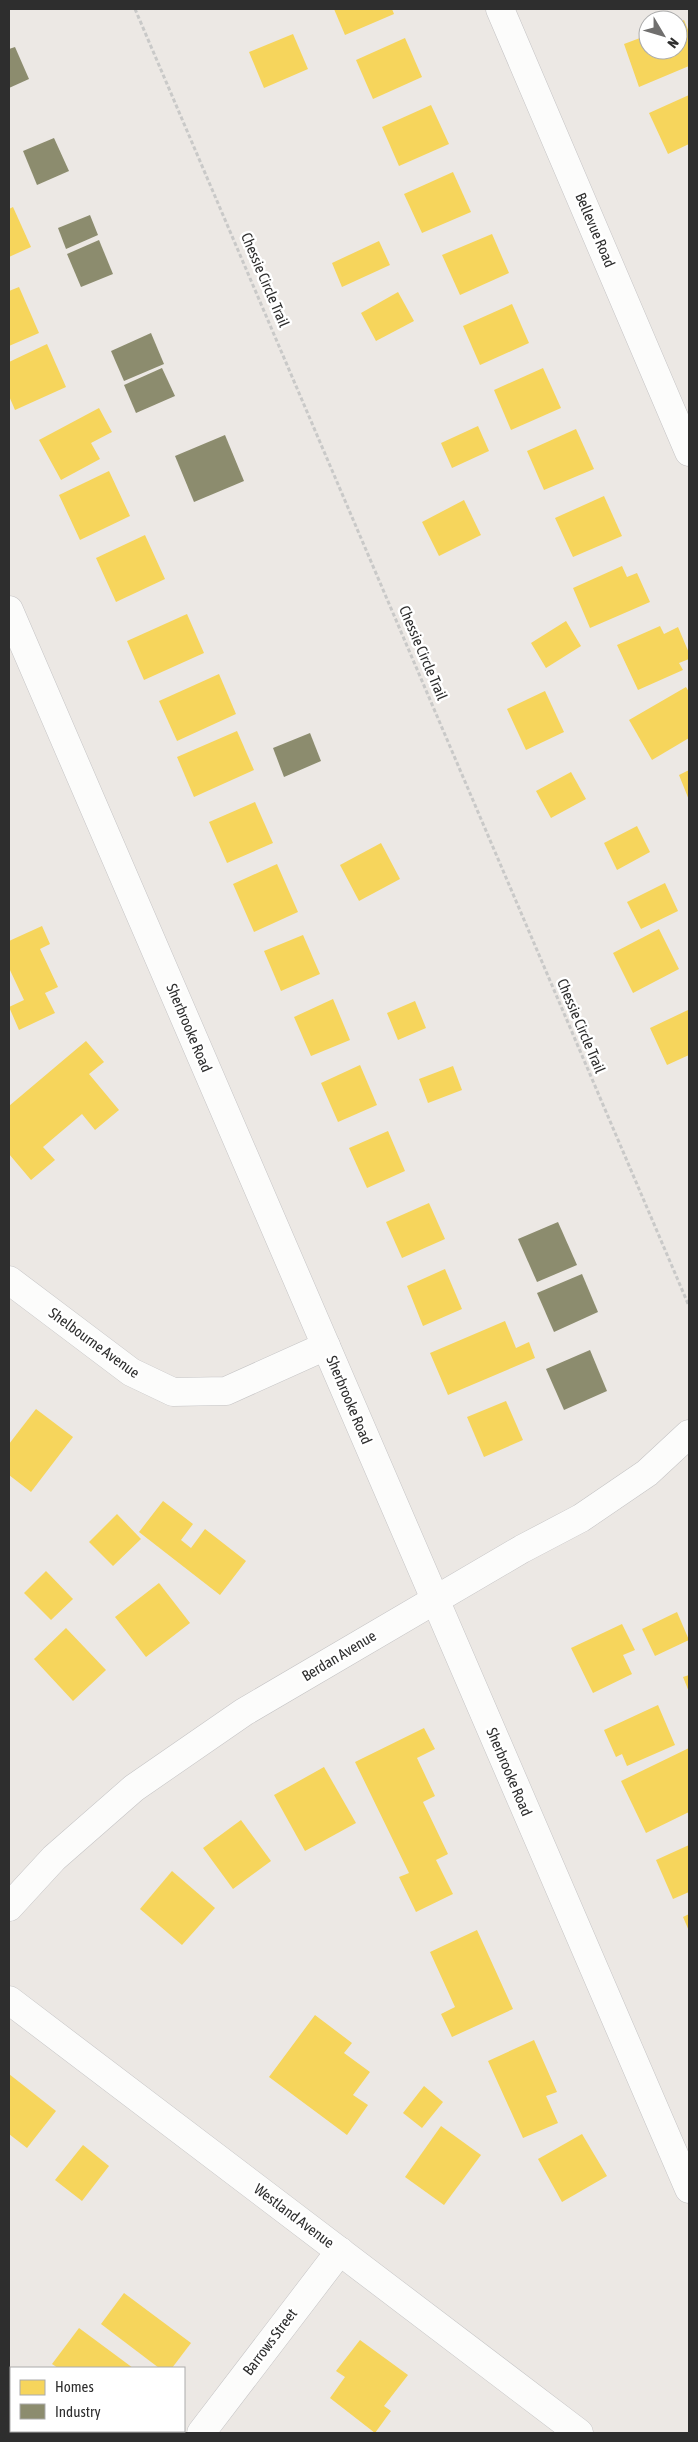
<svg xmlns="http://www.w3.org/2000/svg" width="698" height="2442" font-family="'Asap Condensed',sans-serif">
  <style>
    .homes { fill: #f6d55c }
    .industry { fill: #8c8c6e }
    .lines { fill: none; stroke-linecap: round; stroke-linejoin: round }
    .minor-casing { stroke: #c5c4c5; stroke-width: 29 }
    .path { stroke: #c9c9c8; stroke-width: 3; stroke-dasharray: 4 2.5; stroke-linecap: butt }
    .minor { stroke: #fcfcfb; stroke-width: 28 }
    .labels { text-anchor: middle; stroke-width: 5; stroke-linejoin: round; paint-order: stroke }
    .street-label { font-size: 15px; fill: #2e2e2e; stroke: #fff }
  </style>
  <rect width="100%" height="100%" fill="#ece8e4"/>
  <g class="homes">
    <polygon points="334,9 392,9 394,14 345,35"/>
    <polygon points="684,20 689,32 689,66 639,87 624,44 648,35 648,50 678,50 678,23"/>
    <polygon points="293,34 308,69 264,88 249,52"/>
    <polygon points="405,38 422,77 373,99 356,60"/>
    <polygon points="689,95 689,144 668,154 649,113"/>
    <polygon points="431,105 449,144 399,166 382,127"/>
    <polygon points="453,172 471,212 422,233 404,194"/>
    <polygon points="13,207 31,247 9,257 9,209"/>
    <polygon points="492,234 509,273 460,295 442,255"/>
    <polygon points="379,241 390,265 342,287 332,263"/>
    <polygon points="19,287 39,333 9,346 9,291"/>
    <polygon points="398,292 414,321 376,341 361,313"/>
    <polygon points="512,304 529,343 480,365 463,326"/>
    <polygon points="47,344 66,387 15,410 9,396 9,362"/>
    <polygon points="543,368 561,408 511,430 494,390"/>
    <polygon points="99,408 112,432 91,443 100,459 61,480 39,440"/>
    <polygon points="478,426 489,451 452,468 441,443"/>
    <polygon points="576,429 594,469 544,490 527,451"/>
    <polygon points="109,471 130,516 80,540 59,495"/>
    <polygon points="604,496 622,536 573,557 555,518"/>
    <polygon points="464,500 481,535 439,556 422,522"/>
    <polygon points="145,535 165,579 116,602 96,558"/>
    <polygon points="622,566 627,577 637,573 650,602 590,628 573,588"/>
    <polygon points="187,614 204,653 144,680 127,641"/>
    <polygon points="566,621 581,646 546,668 531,643"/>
    <polygon points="660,626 664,634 678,627 689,653 689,659 679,663 683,670 638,690 617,645"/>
    <polygon points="219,674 236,714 177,741 159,701"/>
    <polygon points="686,687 689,692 689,738 652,760 629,720"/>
    <polygon points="545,691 564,732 526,750 507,709"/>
    <polygon points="237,731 254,770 194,797 177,757"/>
    <polygon points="689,770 689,800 679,775"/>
    <polygon points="571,772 586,799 551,818 536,791"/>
    <polygon points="255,802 273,843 227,863 209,822"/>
    <polygon points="637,826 650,852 617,870 604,843"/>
    <polygon points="381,843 400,879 359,901 340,865"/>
    <polygon points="277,864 298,912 254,932 233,884"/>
    <polygon points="665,883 678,911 641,929 627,902"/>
    <polygon points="42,926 50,944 40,949 58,987 45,993 55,1013 19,1030 9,1007 24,1000 9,968 9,941"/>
    <polygon points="659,929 679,969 633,993 613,953"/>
    <polygon points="303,935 320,974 281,991 264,951"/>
    <polygon points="333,999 350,1040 311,1056 294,1017"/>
    <polygon points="415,1001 426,1028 398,1040 387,1013"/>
    <polygon points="688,1010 689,1055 667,1065 650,1028"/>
    <polygon points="86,1041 104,1062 89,1074 119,1110 95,1130 82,1114 43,1147 55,1160 31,1180 9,1154 9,1106"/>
    <polygon points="360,1065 377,1105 338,1122 321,1083"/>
    <polygon points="453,1066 462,1090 428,1103 419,1079"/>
    <polygon points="388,1131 405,1171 367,1188 349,1148"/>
    <polygon points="429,1203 445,1239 402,1258 386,1222"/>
    <polygon points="445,1269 462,1309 423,1326 407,1286"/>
    <polygon points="505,1321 516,1348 529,1342 535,1358 448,1395 430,1353"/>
    <polygon points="506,1401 523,1440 484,1457 467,1417"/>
    <polygon points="36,1409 73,1437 31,1492 9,1475 9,1444"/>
    <polygon points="163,1501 193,1524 181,1540 191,1548 205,1529 246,1561 220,1595 139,1532"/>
    <polygon points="117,1514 141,1539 113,1566 89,1542"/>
    <polygon points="46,1571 73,1599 51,1620 24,1593"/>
    <polygon points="159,1583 190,1623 146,1657 115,1617"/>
    <polygon points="677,1612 689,1640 655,1656 642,1629"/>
    <polygon points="622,1624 635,1650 623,1655 632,1674 593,1693 571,1648"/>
    <polygon points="66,1628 106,1670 73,1701 34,1659"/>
    <polygon points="689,1675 689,1692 683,1677"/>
    <polygon points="658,1705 675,1745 627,1766 622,1754 616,1757 604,1730"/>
    <polygon points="424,1728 435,1749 417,1758 435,1796 423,1802 448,1854 436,1860 453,1894 416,1912 399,1877 409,1873 355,1762"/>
    <polygon points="689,1748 689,1812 646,1833 621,1781"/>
    <polygon points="324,1767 356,1823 305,1851 274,1795"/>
    <polygon points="241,1820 271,1861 233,1889 203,1848"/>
    <polygon points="689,1845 689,1892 673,1899 656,1860"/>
    <polygon points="172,1871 215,1908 182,1945 140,1909"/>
    <polygon points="689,1914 689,1931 683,1917"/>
    <polygon points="477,1930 513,2009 452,2037 441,2014 455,2007 430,1952"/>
    <polygon points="315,2015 352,2043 344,2053 370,2072 353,2095 368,2105 347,2135 269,2077"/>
    <polygon points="534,2040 557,2092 546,2096 558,2123 523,2138 488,2061"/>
    <polygon points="9,2074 56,2111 27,2148 9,2134"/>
    <polygon points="424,2086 443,2102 422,2128 403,2113"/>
    <polygon points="441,2126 481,2155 444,2205 405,2177"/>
    <polygon points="582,2134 607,2176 562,2202 538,2159"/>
    <polygon points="83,2145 109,2166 82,2201 55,2180"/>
    <polygon points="124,2293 191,2343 172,2368 159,2368 101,2324"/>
    <polygon points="79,2328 133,2368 58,2368 52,2364"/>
    <polygon points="360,2340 408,2375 384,2406 391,2411 375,2433 330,2398 345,2377 336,2371"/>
    <polygon points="17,2431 40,2431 43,2433 15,2433"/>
    <polygon points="50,2431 125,2431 123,2433 53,2433"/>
  </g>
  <g class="industry">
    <polygon points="15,47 29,79 9,88 9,49"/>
    <polygon points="54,138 69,171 37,185 23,151"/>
    <polygon points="90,215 98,235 66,249 58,228"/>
    <polygon points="99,240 113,274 81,287 67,254"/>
    <polygon points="151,333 164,364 124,381 111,351"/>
    <polygon points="162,368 175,396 136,413 124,385"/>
    <polygon points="225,435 244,481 194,502 175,456"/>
    <polygon points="310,733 321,761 284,777 273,748"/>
    <polygon points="558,1222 577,1265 537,1282 518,1239"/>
    <polygon points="582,1274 598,1312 554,1332 537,1293"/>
    <polygon points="590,1350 607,1391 564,1410 546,1369"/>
  </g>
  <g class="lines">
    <g class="minor-casing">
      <g id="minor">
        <polyline points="500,9 689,452"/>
        <polyline points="9,610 689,2189"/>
        <polyline points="9,1280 131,1372 173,1392 226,1391 326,1346"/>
        <polyline points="9,1907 54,1858 134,1788 244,1712 522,1549 581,1518 647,1473 689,1434"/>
        <polyline points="9,2000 579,2433"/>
        <polyline points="201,2433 340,2251"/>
      </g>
    </g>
    <polyline class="path" points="135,9 689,1306"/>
    <use href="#minor" class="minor"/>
  </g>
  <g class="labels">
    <g class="street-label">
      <text transform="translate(595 230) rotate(67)" y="5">Bellevue Road</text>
      <text transform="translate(265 280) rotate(67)" y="5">Chessie Circle Trail</text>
      <text transform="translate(423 653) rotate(67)" y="5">Chessie Circle Trail</text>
      <text transform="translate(581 1026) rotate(67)" y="5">Chessie Circle Trail</text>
      <text transform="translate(189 1028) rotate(67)" y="5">Sherbrooke Road</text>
      <text transform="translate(94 1343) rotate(36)" y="5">Shelbourne Avenue</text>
      <text transform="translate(349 1400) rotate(67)" y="5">Sherbrooke Road</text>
      <text transform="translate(339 1656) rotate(-31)" y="5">Berdan Avenue</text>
      <text transform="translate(509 1772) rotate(67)" y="5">Sherbrooke Road</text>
      <text transform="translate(294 2216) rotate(37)" y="5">Westland Avenue</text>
      <text transform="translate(270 2342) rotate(-53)" y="5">Barrows Street</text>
    </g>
  </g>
  <rect width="698" height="2442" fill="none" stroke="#2e2e2e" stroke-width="20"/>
  <rect x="10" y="2367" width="175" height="65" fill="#ffffff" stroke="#ababab"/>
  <rect x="20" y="2380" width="25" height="15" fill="#f6d55c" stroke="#ababab"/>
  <text x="55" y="2392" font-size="15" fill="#2e2e2e">Homes</text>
  <rect x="20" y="2404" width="25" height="15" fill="#8c8c6e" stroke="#ababab"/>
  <text x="55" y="2417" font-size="15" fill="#2e2e2e">Industry</text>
  <g transform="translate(663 35) rotate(128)"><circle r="24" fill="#ffffff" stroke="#ababab"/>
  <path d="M0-4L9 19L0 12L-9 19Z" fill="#706f6e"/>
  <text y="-8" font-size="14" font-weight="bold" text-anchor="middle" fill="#2e2e2e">N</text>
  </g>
</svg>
